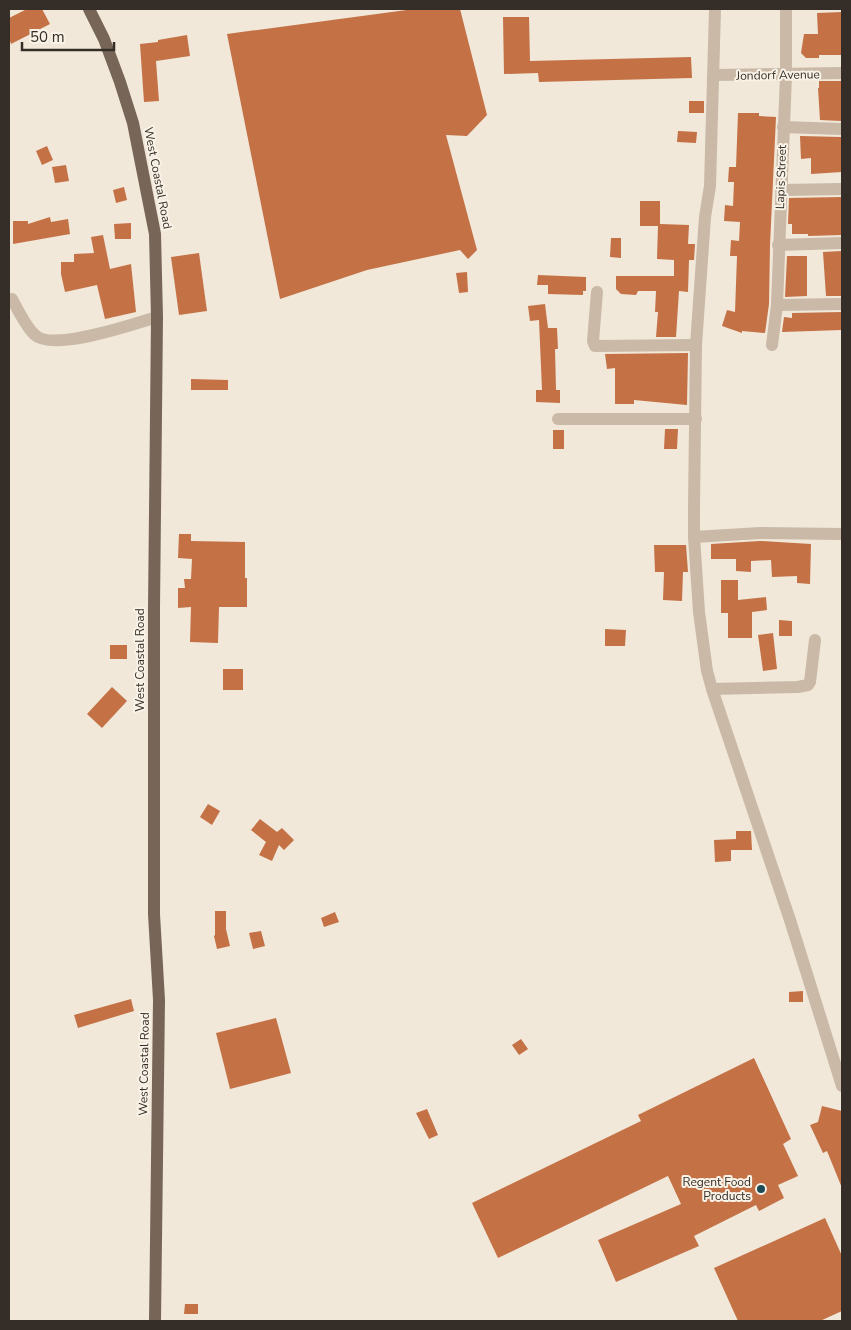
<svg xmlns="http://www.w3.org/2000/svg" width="851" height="1330" font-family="'Nunito Sans',sans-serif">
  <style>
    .building { fill: #c47145 }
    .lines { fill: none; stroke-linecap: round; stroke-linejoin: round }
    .minor { stroke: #c9b9a6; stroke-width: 12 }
    .major { stroke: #776658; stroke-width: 12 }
    .poi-dot { fill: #1d4c56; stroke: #f9f2e6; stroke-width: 2 }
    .labels { text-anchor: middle; stroke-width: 4; stroke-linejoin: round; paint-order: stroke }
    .street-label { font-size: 12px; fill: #352d27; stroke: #f9f2e6 }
    .poi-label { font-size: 12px; fill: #352d27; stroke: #f9f2e6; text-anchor: end }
  </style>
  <rect width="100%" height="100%" fill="#f1e8da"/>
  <g class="building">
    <polygon points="27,9 42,9 50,24 11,44 9,38 9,18"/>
    <polygon points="414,9 460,9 487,115 467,136 446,135 477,250 468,259 460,250 367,270 280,299 227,34"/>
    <polygon points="842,12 842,55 819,55 819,58 806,58 801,53 804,34 818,34 817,13"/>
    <polygon points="503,17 529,17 530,61 691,57 692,78 539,82 538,73 504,74"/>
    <polygon points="187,35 190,56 156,61 159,101 144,102 140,44 158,42 158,40"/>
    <polygon points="819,81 842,81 841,121 820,120 818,88 819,88"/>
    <rect x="689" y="101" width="15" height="12"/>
    <polygon points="738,113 759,113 759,116 776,117 770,245 769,304 765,333 742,331 742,333 722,326 727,310 735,312 737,256 730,256 731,240 739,241 740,222 724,221 725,205 733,206 734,182 728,182 729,167 736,167"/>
    <polygon points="678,131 697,132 696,143 677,142"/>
    <polygon points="800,136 841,137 842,172 811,174 811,158 801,159"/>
    <polygon points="47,146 53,160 42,165 36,151"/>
    <polygon points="66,165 69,181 55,183 52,167"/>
    <polygon points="124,187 127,200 116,203 113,190"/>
    <polygon points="842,197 842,235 808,236 808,234 792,234 792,224 788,224 789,198"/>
    <polygon points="640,201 660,201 660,224 689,225 688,244 695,244 694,260 689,260 688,292 679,291 676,337 656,337 658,312 655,312 656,291 638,291 636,295 621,294 616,289 616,276 674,276 674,260 657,259 658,226 640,226"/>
    <polygon points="50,217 51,222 68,219 70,234 13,244 13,221 28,221 28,224"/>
    <polygon points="131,223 131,239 115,239 114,224"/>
    <polygon points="103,235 110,269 131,264 136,312 105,319 97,285 65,292 61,274 61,262 74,262 74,254 94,253 91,237"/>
    <polygon points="611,238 621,238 621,258 610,257"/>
    <polygon points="842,251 842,296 826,296 823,252"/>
    <polygon points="199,253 207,311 179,315 171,257"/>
    <polygon points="787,256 807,256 807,296 785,297"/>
    <polygon points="467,272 468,292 459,293 456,273"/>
    <polygon points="538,275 586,277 586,291 583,291 583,295 548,294 548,285 537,285"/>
    <polygon points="545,304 548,328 557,328 558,349 555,349 556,390 560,390 560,403 536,402 536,390 542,390 539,320 530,321 528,306"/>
    <polygon points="842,312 842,330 782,332 784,317 792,318 792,313"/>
    <polygon points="688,353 687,405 634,400 634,404 615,404 615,368 607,369 605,354"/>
    <polygon points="191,379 228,380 228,390 191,390"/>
    <polygon points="665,429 678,429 677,449 664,449"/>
    <rect x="553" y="430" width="11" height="19"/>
    <polygon points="179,534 191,534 191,541 245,542 245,578 247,578 247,607 219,607 218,643 190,642 191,607 178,608 178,588 185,588 184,579 191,579 192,559 178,558"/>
    <polygon points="760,541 811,544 810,584 797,583 797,576 772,577 771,560 751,561 751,572 736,571 736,559 711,559 711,544"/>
    <polygon points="654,545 686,545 688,572 683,572 682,601 663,600 664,572 655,572"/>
    <polygon points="721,580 738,580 738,600 766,597 767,610 752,612 752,638 728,638 728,613 721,613"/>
    <polygon points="779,620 792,621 792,636 779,636"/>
    <polygon points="605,629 626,630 625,646 605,646"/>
    <polygon points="773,633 777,669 763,671 758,635"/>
    <rect x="110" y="645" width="17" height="14"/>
    <rect x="223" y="669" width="20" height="21"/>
    <polygon points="112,687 127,701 102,728 87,714"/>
    <polygon points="208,804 220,811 212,825 200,817"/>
    <polygon points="260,819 277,832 282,828 294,840 284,850 279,845 272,861 259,855 266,842 251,830"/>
    <polygon points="736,831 751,831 752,850 731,850 731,861 715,862 714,840 736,839"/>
    <polygon points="215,911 226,911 226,929 230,946 217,949 214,936 215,935"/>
    <polygon points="335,912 339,922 324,927 321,918"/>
    <polygon points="261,931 265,946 253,949 249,933"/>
    <polygon points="803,991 803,1002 789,1002 789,992"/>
    <polygon points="131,999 134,1011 78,1028 74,1015"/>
    <polygon points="276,1018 291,1073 230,1089 216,1033"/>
    <polygon points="521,1039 528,1049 519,1055 512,1045"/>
    <polygon points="754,1058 791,1139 783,1144 798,1176 778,1185 784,1198 759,1211 756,1205 694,1236 699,1246 616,1282 598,1240 681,1204 668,1176 498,1258 472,1203 641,1121 638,1115"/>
    <polygon points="822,1106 842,1111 842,1188 827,1151 823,1153 810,1125 818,1122"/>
    <polygon points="427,1109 438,1135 429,1139 416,1113"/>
    <polygon points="825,1218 842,1256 842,1311 820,1321 738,1321 714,1268"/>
    <polygon points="185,1304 198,1304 198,1314 184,1314"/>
  </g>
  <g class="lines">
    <g class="minor">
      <polyline points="715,9 710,186 705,217 696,345 694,507 694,537 699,612 707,671 712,689 790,920 842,1086"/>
      <polyline points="714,75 842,73"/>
      <polyline points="783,127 842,129"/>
      <polyline points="781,190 842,189"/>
      <polyline points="778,245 842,243"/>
      <polyline points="597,292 593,341 595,346 696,345"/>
      <path d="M12,299c6,11 14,28 23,36 18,17 99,-11 122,-18"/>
      <polyline points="777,305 842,304"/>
      <polyline points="772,345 777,305 786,75 786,9"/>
      <polyline points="558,419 696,419"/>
      <polyline points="694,537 760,533 842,534"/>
      <polyline points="712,689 798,687 808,685 810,682 815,640"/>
    </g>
    <polyline class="major" points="89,9 104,39 120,82 133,123 155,234 157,317 154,609 154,914 159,1000 155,1321"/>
  </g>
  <circle class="poi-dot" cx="761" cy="1189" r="5"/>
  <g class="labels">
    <g class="street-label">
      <text transform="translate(778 75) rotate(-1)" y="4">Jondorf Avenue</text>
      <text transform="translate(781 177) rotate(-88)" y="4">Lapis Street</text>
      <text transform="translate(158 178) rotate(79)" y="4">West Coastal Road</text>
      <text transform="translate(140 660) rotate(-90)" y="4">West Coastal Road</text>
      <text transform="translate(144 1064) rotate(-89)" y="4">West Coastal Road</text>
    </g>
    <g class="poi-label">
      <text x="751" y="1186">Regent Food<tspan x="751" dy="14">Products</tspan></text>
    </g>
  </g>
  <rect width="851" height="1330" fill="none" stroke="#352d27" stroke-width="20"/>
  <path d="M22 42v8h92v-8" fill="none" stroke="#352d27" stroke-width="2.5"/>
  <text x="30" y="42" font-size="15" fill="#352d27" stroke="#f9f2e6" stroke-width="4" paint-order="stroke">50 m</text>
</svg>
